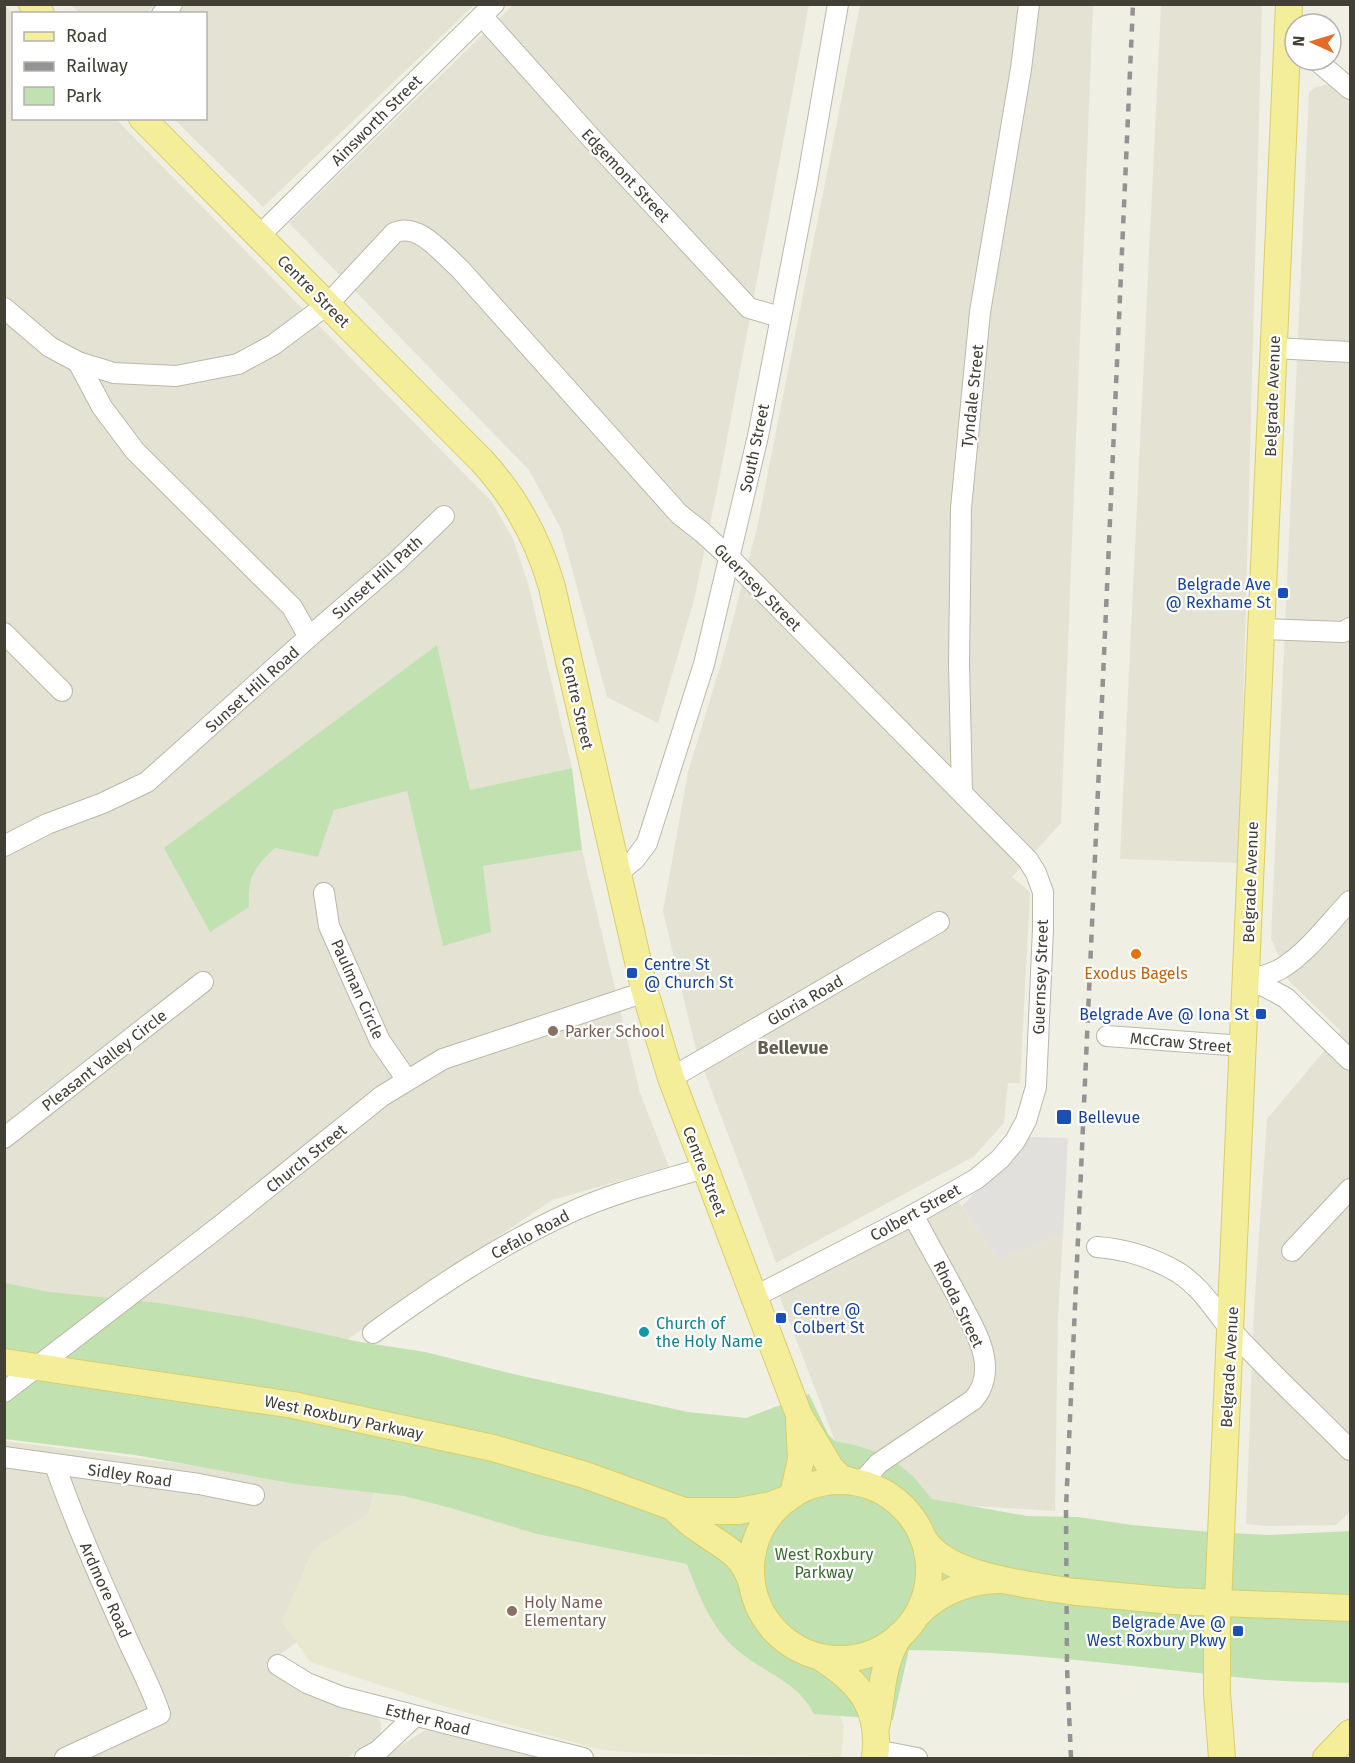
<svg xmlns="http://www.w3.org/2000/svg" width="1355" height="1763" font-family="'Fira Sans',sans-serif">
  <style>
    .residential { fill: #e4e2d3 }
    .education { fill: #e8e7cf }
    .green { fill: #c1e1b0 }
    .parking { fill: #e1e0dc }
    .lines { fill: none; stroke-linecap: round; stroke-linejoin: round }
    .minor-casing { stroke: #bbb8a8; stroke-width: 22 }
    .major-casing { stroke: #d7ce6c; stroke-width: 28 }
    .minor { stroke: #fff; stroke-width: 20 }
    .major { stroke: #f4ee9a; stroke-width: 26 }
    .rail { stroke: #939393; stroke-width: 4.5; stroke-dasharray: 8 8; stroke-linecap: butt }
    .major-bridge-casing { stroke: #d7ce6c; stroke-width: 28; stroke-linecap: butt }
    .major-bridge { stroke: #f4ee9a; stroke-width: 26 }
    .transit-dot { fill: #1a4fb4; stroke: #fff; stroke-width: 2 }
    .food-dot { fill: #e8710a; stroke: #fff; stroke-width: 2 }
    .education-dot { fill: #8d6e63; stroke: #fff; stroke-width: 2 }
    .culture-dot { fill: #0f9aa8; stroke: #fff; stroke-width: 2 }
    .labels { text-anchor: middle; stroke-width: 4.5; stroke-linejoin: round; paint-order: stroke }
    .street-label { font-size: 16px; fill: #423f35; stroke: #fff }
    .transit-label { font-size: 16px; fill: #164399; stroke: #fff; text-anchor: end }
    .food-label { font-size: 16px; fill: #c56008; stroke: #fff }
    .education-label { font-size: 16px; fill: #785e54; stroke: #fff; text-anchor: start }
    .culture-label { font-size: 16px; fill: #0d838f; stroke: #fff; text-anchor: start }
    .park-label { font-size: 16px; fill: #396d2e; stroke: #fff }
    .neighbourhood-label { font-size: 18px; font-weight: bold; fill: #635f4d; stroke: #fff }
  </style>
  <rect width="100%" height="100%" fill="#f0efe4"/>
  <g class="residential">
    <polygon points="4,5 13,14 14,118 116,119 492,502 513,539 528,583 572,768 470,790 437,645 165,848 248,888 253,872 263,859 275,848 318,857 334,809 407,791 443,946 483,866 582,850 640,1093 669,1167 552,1200 348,1339 64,1317 5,1287"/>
    <polygon points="71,5 154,5 145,14 80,13"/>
    <polygon points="185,5 474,5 263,207 174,119 206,118 206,14 176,13"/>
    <polygon points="513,5 809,5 719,481 694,600 658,723 607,697 561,529 529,470 289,223"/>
    <polygon points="860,5 1093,5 1061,823 1012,877 1030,892 1020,1083 1008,1083 1004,1123 973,1157 776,1263 695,1046 663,911 688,772 723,657 757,528"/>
    <polygon points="1161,5 1262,5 1239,863 1120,859"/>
    <polygon points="1350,75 1350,1512 1336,1525 1268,1526 1246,1524 1254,1310 1267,1119 1341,1031 1289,981 1271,938 1309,92 1316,87 1331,84 1335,90"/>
    <polygon points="957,1199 999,1260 1063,1234 1058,1316 1055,1511 960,1505 932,1499 914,1477 855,1445 835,1441 779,1295"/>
    <polygon points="5,1441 375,1489 369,1513 313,1550 282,1622 297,1642 265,1665 323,1697 376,1713 381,1723 381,1733 373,1741 347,1758 5,1758"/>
    <polygon points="437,1729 561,1758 381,1758 424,1731"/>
  </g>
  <polygon class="education" points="387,1448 683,1540 833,1698 844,1726 841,1757 643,1753 602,1750 447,1707 310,1662 282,1622 313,1550 369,1513"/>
  <g class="green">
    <path d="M437,645l33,145 102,-22 10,82 -99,16 8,66 -48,14 -36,-155 -73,19 -16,47 -43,-9c-21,19 -28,30 -26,59l-39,25 -46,-84z"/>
    <path d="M5,1283l44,9 110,11 91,15 110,24 65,10 88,22 175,38 58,6 63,-24 19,40 7,7 20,4 24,8 15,8 20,16 18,22 95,17 51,1 54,8 79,7 58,3 81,-4v152c-31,-1 -64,-1 -95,-4 -115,-11 -231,-28 -346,-29l-16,70 -79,-6c-16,-33 -52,-42 -78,-65 -25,-22 -38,-55 -49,-85l-150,-30 -86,-26 -47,-12 -108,-12 -161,-29 -130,-16z"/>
  </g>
  <polygon class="parking" points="1029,1137 1068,1138 1063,1234 999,1260 962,1206"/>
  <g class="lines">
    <g class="minor-casing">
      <g id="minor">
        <polyline points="162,14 172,4"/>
        <polyline points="482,16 593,140 749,308 780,317"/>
        <polyline points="1316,60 1350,89"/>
        <polyline points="259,236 494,4"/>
        <path d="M4,308l46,39 28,15 36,11 62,3 62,-12 35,-19 55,-41 66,-71c24,-12 49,21 66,36l219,245 23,18 27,25 299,303 8,13 7,19v37l-7,158 -10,34 -11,20 -15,18 -24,20 -63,36 -159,82"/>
        <polyline points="1274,348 1350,352"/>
        <polyline points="1261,629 1343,632 1350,628"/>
        <polyline points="4,633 62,691"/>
        <polyline points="309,637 396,562 444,516"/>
        <polyline points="962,792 959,664 961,508 980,312 1021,69 1029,4"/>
        <polyline points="4,846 47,824 103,803 147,782 309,637 292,607 135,451 102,407 78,362"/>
        <polyline points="618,873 635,859 647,843 704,664 758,436 807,183 838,4"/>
        <polyline points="324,893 329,926 380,1041 407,1080"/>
        <path d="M1246,980c12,-3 25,-5 36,-12 25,-15 48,-46 68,-67"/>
        <polyline points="1246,980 1266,987 1286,998 1350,1060"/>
        <polyline points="1107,1036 1243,1046"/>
        <polyline points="671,1078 939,922"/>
        <polyline points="4,1138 203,982"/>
        <path d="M1097,1247c29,2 57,11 82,26 23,15 35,37 52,57 38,42 80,80 119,120"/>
        <polyline points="1292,1251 1350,1189"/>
        <path d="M373,1333c62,-45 126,-88 196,-120 43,-20 89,-31 135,-45"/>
        <polyline points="4,1392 220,1226 382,1096 443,1059 645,992"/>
        <polyline points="4,1457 199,1484 254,1495"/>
        <path d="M55,1465c21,61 48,119 74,178 11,24 23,46 31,71l-95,44"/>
        <path d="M861,1483l18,-20 94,-63c11,-12 14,-28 11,-43 -3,-18 -14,-36 -22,-52 -16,-30 -33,-60 -49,-90"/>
        <polyline points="278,1665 307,1683 342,1697 583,1758"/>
        <polyline points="876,1750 917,1758"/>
        <polyline points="365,1758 378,1751 415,1716"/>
      </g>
    </g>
    <g class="major-casing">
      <g id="major">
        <polyline points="32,4 41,14"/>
        <path d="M142,118l340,343c34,37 56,78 70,126l93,405 26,86 128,337 31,52 10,11 10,3"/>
        <polyline points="4,1362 293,1405 493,1448 585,1475 684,1511 739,1511 771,1505 787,1499"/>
        <circle cx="840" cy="1570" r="89"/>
        <polyline points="793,1495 801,1459 799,1421"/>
        <path d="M675,1509c7,7 14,14 22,19 25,19 45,23 55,56"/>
        <path d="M923,1538c20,35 88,44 125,50"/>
        <polyline points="1076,1592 1173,1601 1350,1608"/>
        <path d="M917,1615c20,-22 50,-34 80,-35"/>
        <path d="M820,1657c41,26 61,51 55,101"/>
        <path d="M877,1723c5,-30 5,-60 22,-87"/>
        <polyline points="1222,1758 1217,1693 1217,1624 1289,4"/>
        <polyline points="1326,1758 1350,1733"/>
      </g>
    </g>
    <use href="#minor" class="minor"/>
    <use href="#major" class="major"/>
    <polyline class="rail" points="1071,1758 1067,1667 1066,1508 1133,4"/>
    <g class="major-bridge-casing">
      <polyline id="major-bridge" points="1048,1588 1076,1592"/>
    </g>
    <use href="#major-bridge" class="major-bridge"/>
  </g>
  <g class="transit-dot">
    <rect x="1277" y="587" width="12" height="12" rx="3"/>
    <rect x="626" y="967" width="12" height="12" rx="3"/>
    <rect x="1255" y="1008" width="12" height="12" rx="3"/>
    <rect x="1056" y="1109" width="16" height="16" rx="3"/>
    <rect x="775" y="1312" width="12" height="12" rx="3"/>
    <rect x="1232" y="1625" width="12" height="12" rx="3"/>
  </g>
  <circle class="food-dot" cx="1136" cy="954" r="6"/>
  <g class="education-dot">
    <circle cx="553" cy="1031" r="6"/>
    <circle cx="512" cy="1611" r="6"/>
  </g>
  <circle class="culture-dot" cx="644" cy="1332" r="6"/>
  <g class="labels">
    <g class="street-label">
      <text transform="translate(376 120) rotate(-45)" y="6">Ainsworth Street</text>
      <text transform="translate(626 175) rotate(47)" y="6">Edgemont Street</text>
      <text transform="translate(314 291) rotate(45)" y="6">Centre Street</text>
      <text transform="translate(972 396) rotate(-84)" y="6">Tyndale Street</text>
      <text transform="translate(1272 396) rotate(-88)" y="6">Belgrade Avenue</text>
      <text transform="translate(754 448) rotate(-78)" y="6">South Street</text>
      <text transform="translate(377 577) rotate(-42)" y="6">Sunset Hill Path</text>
      <text transform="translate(758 587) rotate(45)" y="6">Guernsey Street</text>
      <text transform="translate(252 689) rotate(-42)" y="6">Sunset Hill Road</text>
      <text transform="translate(578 703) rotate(77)" y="6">Centre Street</text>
      <text transform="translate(1250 882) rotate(-88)" y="6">Belgrade Avenue</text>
      <text transform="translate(1040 977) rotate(-88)" y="6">Guernsey Street</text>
      <text transform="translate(358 989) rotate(66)" y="6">Paulman Circle</text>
      <text transform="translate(805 1000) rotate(-30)" y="6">Gloria Road</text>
      <text transform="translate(1181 1042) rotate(5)" y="6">McCraw Street</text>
      <text transform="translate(104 1060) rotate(-38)" y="6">Pleasant Valley Circle</text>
      <text transform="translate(306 1158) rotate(-39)" y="6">Church Street</text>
      <text transform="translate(705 1171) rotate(69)" y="6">Centre Street</text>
      <text transform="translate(915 1212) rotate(-29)" y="6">Colbert Street</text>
      <text transform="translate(530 1234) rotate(-28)" y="6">Cefalo Road</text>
      <text transform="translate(959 1304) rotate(64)" y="6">Rhoda Street</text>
      <text transform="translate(1229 1367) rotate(-87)" y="6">Belgrade Avenue</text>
      <text transform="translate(344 1417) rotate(12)" y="6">West Roxbury Parkway</text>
      <text transform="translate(130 1475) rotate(8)" y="6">Sidley Road</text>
      <text transform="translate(106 1590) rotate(66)" y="6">Ardmore Road</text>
      <text transform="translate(428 1719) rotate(14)" y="6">Esther Road</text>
    </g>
    <g class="transit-label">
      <text x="1271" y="590">Belgrade Ave<tspan x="1271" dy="18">@ Rexhame St</tspan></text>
      <text x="644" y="970" text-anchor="start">Centre St<tspan x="644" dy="18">@ Church St</tspan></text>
      <text x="1249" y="1020">Belgrade Ave @ Iona St</text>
      <text x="1078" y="1123" text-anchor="start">Bellevue</text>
      <text x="793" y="1315" text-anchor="start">Centre @<tspan x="793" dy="18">Colbert St</tspan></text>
      <text x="1226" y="1628">Belgrade Ave @<tspan x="1226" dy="18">West Roxbury Pkwy</tspan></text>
    </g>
    <g class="food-label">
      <text x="1136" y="979">Exodus Bagels</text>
    </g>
    <g class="education-label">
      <text x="565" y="1037">Parker School</text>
      <text x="524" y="1608">Holy Name<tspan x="524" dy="18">Elementary</tspan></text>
    </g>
    <g class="culture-label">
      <text x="656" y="1329">Church of<tspan x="656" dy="18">the Holy Name</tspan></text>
    </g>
    <g class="park-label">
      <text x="824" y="1560">West Roxbury<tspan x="824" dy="18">Parkway</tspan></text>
    </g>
    <g class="neighbourhood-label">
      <text x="793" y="1054">Bellevue</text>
    </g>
  </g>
  <rect width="1355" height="1763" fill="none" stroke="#423f35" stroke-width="12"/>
  <rect x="12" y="12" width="195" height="108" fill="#ffffff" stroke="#b3b2ae" stroke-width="1.5"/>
  <rect x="24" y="32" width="30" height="9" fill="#f4ee9a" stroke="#b3b2ae" stroke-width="1.5"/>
  <text x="66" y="42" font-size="18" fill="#423f35">Road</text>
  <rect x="24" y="62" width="30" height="9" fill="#939393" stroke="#b3b2ae" stroke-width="1.5"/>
  <text x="66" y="72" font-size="18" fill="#423f35">Railway</text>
  <rect x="24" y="87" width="30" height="18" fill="#c1e1b0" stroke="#b3b2ae" stroke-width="1.5"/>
  <text x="66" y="102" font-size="18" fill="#423f35">Park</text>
  <g transform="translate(1313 42) rotate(274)"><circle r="28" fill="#ffffff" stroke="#b3b2ae" stroke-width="1.5"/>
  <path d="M0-4.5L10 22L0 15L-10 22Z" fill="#e56c27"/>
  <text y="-9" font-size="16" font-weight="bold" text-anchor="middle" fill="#423f35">N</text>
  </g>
</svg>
